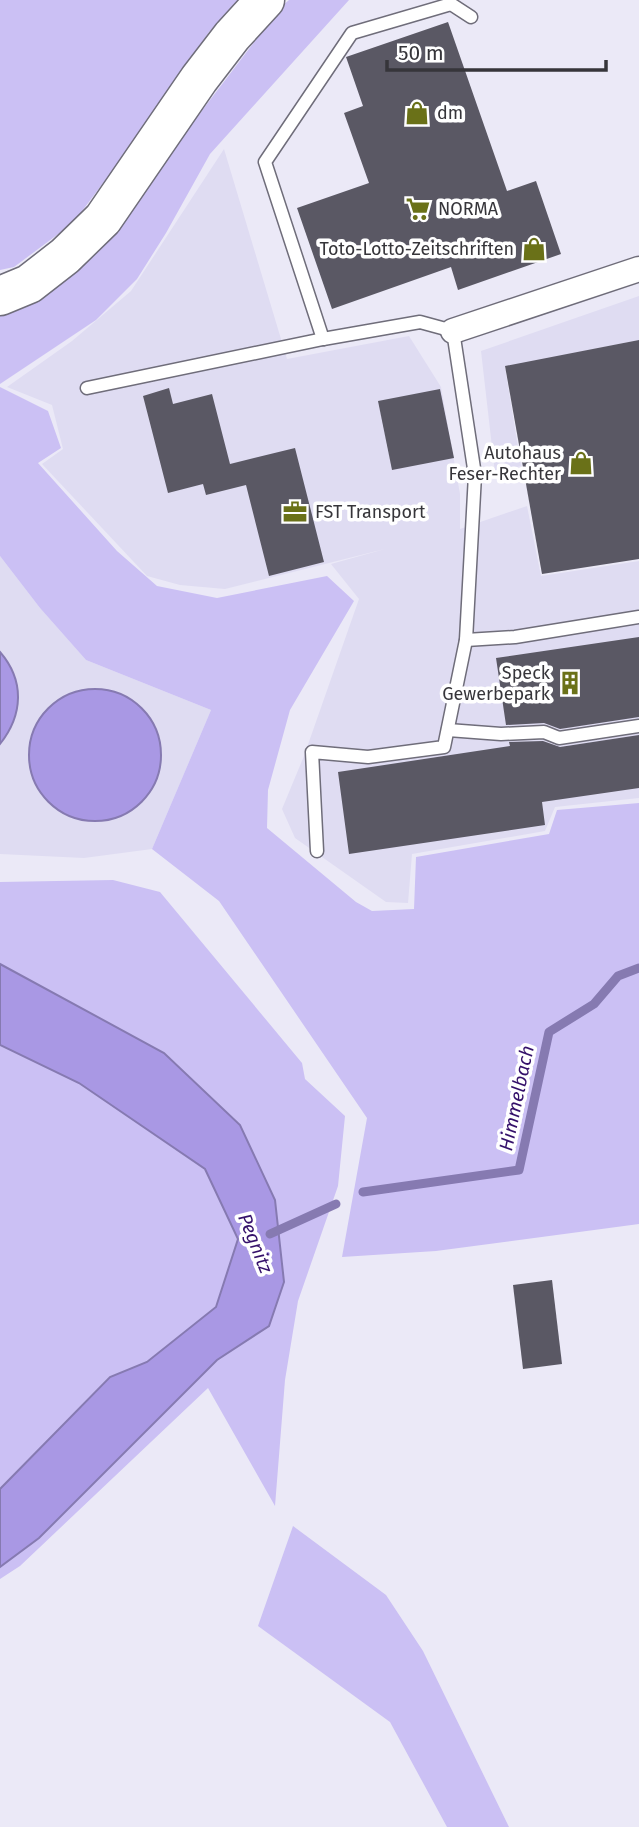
<svg xmlns="http://www.w3.org/2000/svg" width="639" height="1827" font-family="'Fira Sans',sans-serif">
  <style>
    .built { fill: #dfdcf2 }
    .green { fill: #cbc0f4 }
    .water { fill: #a998e4; stroke: #867ab1; stroke-width: 2 }
    .lines { fill: none; stroke-linecap: round; stroke-linejoin: round }
    .stream { stroke: #867ab1; stroke-width: 9 }
    .building { fill: #5a5864 }
    .service-casing { stroke: #6f6d7a; stroke-width: 15 }
    .minor-casing { stroke: #6f6d7a; stroke-width: 27 }
    .primary-casing { stroke: #6f6d7a; stroke-width: 41 }
    .service { stroke: #fff; stroke-width: 12 }
    .minor { stroke: #fff; stroke-width: 24 }
    .primary { stroke: #fff; stroke-width: 38 }
    .labels { text-anchor: middle; stroke-width: 7; stroke-linejoin: round; paint-order: stroke }
    .poi-label { font-size: 18px; fill: #36353a; stroke: #fff; text-anchor: start }
    .water-label { font-size: 19px; font-style: italic; fill: #34106a; stroke: #fff }
  </style>
  <rect width="100%" height="100%" fill="#ebe9f7"/>
  <g class="built">
    <polygon points="224,149 287,359 409,336 441,387 460,494 460,529 527,506 541,576 639,561 639,798 555,807 545,831 412,854 408,903 386,902 295,838 282,809 304,756 359,599 331,564 385,549 225,589 180,585 147,576 42,464 63,449 52,405 7,387 72,341 131,291"/>
    <polygon points="639,296 639,340 505,367 521,466 495,473 481,351"/>
    <polygon points="0,556 40,608 86,660 211,710 152,849 84,858 0,854"/>
  </g>
  <g class="green">
    <polygon points="0,0 238,0 209,32 143,130 73,223 14,267 0,270"/>
    <polygon points="289,0 349,0 210,154 166,233 137,279 96,320 0,384 0,314 181,138 281,7"/>
    <polygon points="0,387 48,411 61,448 38,463 117,551 157,586 217,598 327,576 354,601 290,710 268,790 267,828 356,902 372,911 414,909 416,857 549,834 557,810 639,803 639,1224 436,1251 342,1257 367,1118 219,901 152,849 211,710 86,660 40,608 0,556"/>
    <polygon points="113,880 160,892 302,1063 305,1079 345,1116 338,1186 298,1301 285,1380 275,1506 208,1388 20,1566 0,1579 0,1567 39,1538 217,1360 269,1326 284,1282 164,1053 0,964 0,882"/>
    <polygon points="0,1045 79,1083 205,1169 238,1239 216,1307 147,1362 109,1377 0,1489"/>
    <polygon points="293,1526 386,1595 423,1651 509,1827 447,1827 390,1722 258,1626"/>
  </g>
  <g class="water">
    <path d="M0,652c25,29 23,63 0,92z"/>
    <circle cx="95" cy="755" r="66"/>
    <polygon points="0,964 164,1053 240,1125 275,1200 284,1282 269,1326 217,1360 39,1538 0,1567 0,1489 110,1377 147,1362 216,1307 238,1239 205,1169 79,1083 0,1045"/>
  </g>
  <g class="lines">
    <g class="stream">
      <polyline points="363,1192 519,1170 549,1032 594,1004 618,976 639,968"/>
      <polyline points="270,1234 336,1204"/>
    </g>
  </g>
  <g class="building">
    <polygon points="448,22 507,191 536,181 561,254 458,290 451,267 332,309 297,208 369,183 344,113 363,106 346,57"/>
    <polygon points="639,340 639,559 542,574 505,366"/>
    <polygon points="169,388 173,404 212,394 230,464 295,448 324,562 269,576 246,485 206,495 203,484 168,493 143,396"/>
    <polygon points="440,389 454,458 392,470 378,401"/>
    <polygon points="639,637 639,717 560,729 544,723 506,725 496,658"/>
    <polygon points="639,735 639,788 542,802 545,825 349,854 338,772 510,746 509,742 543,741 560,747"/>
    <polygon points="552,1280 562,1364 523,1369 513,1285"/>
  </g>
  <g class="lines">
    <g class="service-casing">
      <g id="service">
        <polyline points="323,339 265,162 352,33 451,4 471,17"/>
        <polyline points="87,388 323,339 420,322 453,331 475,475 466,640 444,747 368,757 312,752 317,851"/>
        <polyline points="466,640 515,637 639,617"/>
        <polyline points="448,730 501,734 544,732 559,738 639,726"/>
      </g>
    </g>
    <g class="minor-casing">
      <polyline id="minor" points="453,331 639,269"/>
    </g>
    <g class="primary-casing">
      <polyline id="primary" points="0,296 29,284 65,256 103,219 199,79 232,36 265,0"/>
    </g>
    <use href="#service" class="service"/>
    <use href="#minor" class="minor"/>
    <use href="#primary" class="primary"/>
  </g>
  <defs>
    <g id="shop-bare" transform="scale(1.89)"><path d="M-5-2.5h2.3a2.7 3.5 0 0 1 5.4 0H5L5.5 6h-11ZM-1.5-2.5h3a1.5 2.3 0 0 0-3 0Z" fill="#6a7118" stroke="#fff" stroke-width="2.5" paint-order="stroke"/></g>
    <g id="supermarket-bare" transform="scale(1.89)"><path d="M-6-5.5h2.5l.6 2H6L4.5 2H-2.5L-4.4-4H-6ZM-1.5 3.2a1.3 1.3 0 1 0 .1 0ZM3 3.2a1.3 1.3 0 1 0 .1 0Z" fill="#6a7118" stroke="#fff" stroke-width="2.5" paint-order="stroke"/></g>
    <g id="office-bare" transform="scale(1.89)"><path d="M-6-3h4V-5.5h4V-3h4V5H-6ZM-1-4.5V-3h2v-1.5ZM-6 0V1H6V0Z" fill="#6a7118" stroke="#fff" stroke-width="2.5" paint-order="stroke"/></g>
    <g id="building-bare" transform="scale(1.89)"><path d="M-4-6H4V6H1V3H-1V6H-4ZM-2.5-4.3h1.7v1.8h-1.7ZM.8-4.3h1.7v1.8H.8ZM-2.5-1h1.7V.8h-1.7ZM.8-1h1.7V.8H.8Z" fill="#6a7118" stroke="#fff" stroke-width="2.5" paint-order="stroke"/></g>
  </defs>
  <g fill-rule="evenodd">
    <use href="#shop-bare" x="417" y="113"/>
    <use href="#supermarket-bare" x="418" y="209"/>
    <use href="#shop-bare" x="534" y="249"/>
    <use href="#shop-bare" x="581" y="463"/>
    <use href="#office-bare" x="295" y="512"/>
    <use href="#building-bare" x="570" y="683"/>
  </g>
  <g class="labels">
    <g class="poi-label">
      <text x="437" y="119">dm</text>
      <text x="438" y="215">NORMA</text>
      <text x="514" y="255" text-anchor="end">Toto-Lotto-Zeitschriften</text>
      <text x="561" y="459" text-anchor="end">Autohaus<tspan x="561" dy="21">Feser-Rechter</tspan></text>
      <text x="315" y="518">FST Transport</text>
      <text x="550" y="679" text-anchor="end">Speck<tspan x="550" dy="21">Gewerbepark</tspan></text>
    </g>
    <g class="water-label">
      <text transform="translate(516 1098) rotate(-78)" y="7">Himmelbach</text>
      <text transform="translate(256 1243) rotate(68)" y="7">Pegnitz</text>
    </g>
  </g>
  <path d="M387 60v10h219v-10" fill="none" stroke="#36353a" stroke-width="3.5"/>
  <text x="398" y="60" font-size="21" fill="#36353a" stroke="#ffffff" stroke-width="5" paint-order="stroke">50 m</text>
</svg>
